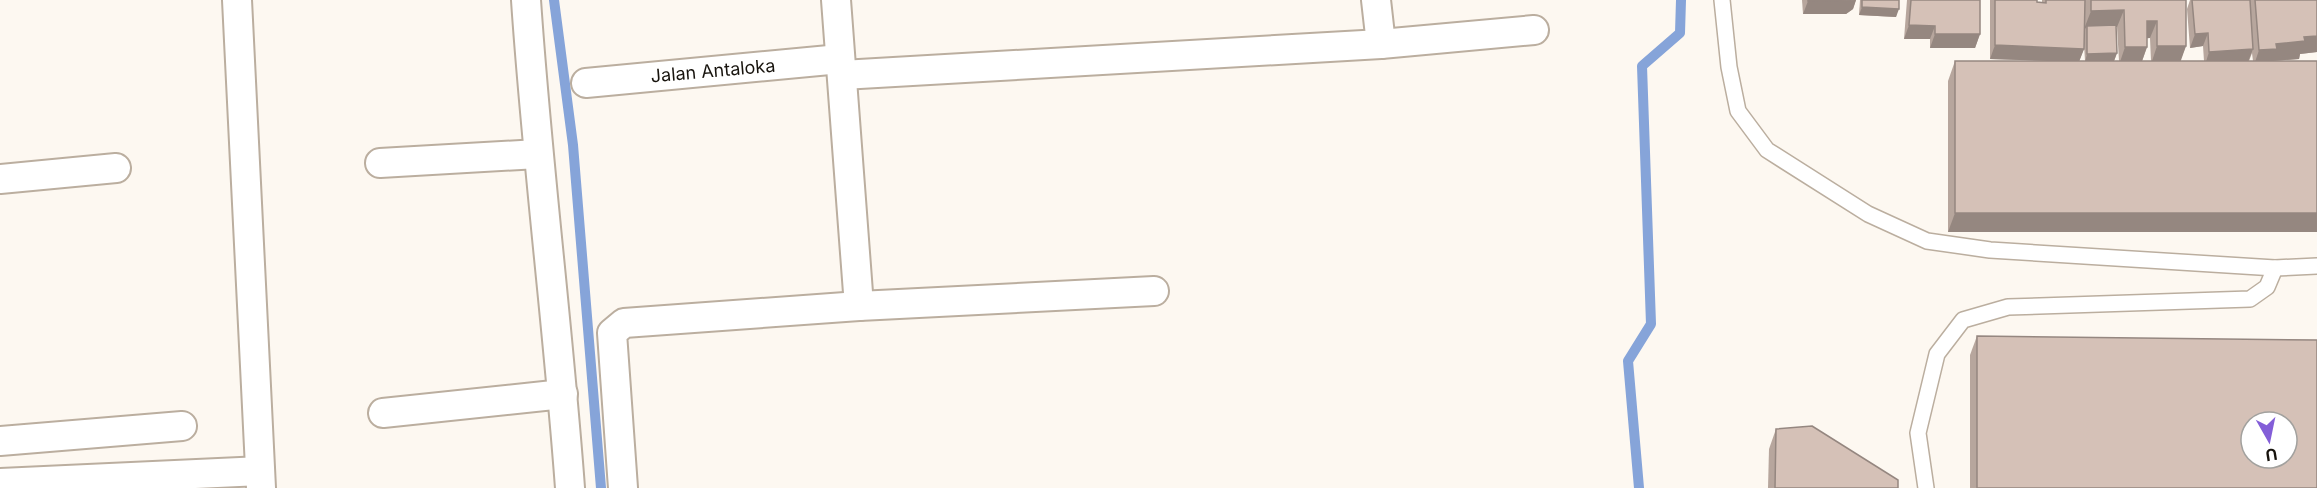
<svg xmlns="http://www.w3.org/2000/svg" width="2317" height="488" font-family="Inter,sans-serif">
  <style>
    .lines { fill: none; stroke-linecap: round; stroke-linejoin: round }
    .stream { stroke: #86a4d9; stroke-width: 10 }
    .lane-casing { stroke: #bbae9f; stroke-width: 18 }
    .street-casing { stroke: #bbae9f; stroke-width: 32 }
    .lane { stroke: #fff; stroke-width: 15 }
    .street { stroke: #fff; stroke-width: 28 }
    .wall { fill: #b7a69d; fill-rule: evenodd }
    .shaded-wall { fill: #958780 }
    .building { fill: #d5c1b7; stroke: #958780; stroke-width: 1.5; fill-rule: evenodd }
    .labels { text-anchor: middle; stroke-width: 6; stroke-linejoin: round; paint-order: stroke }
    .street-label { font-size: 18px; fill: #17130d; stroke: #fff }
  </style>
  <rect width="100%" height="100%" fill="#fdf8f1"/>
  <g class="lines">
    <g class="stream">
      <polyline points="554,0 573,145 601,488"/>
      <polyline points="1639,488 1628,361 1651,324 1642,66 1680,33 1681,0"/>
    </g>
    <g class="lane-casing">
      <g id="lane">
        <polyline points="1722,0 1729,67 1738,111 1767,150 1868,214 1927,241 1990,250 2275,268 2317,266"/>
        <polyline points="1926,488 1918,433 1937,354 1963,320 2008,307 2250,299 2267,287 2275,268"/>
      </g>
    </g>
    <g class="street-casing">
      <g id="street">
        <polyline points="237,0 261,488"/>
        <path d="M526,0c11,163 32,325 44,488"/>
        <polyline points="836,0 859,306"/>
        <polyline points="1376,0 1381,44"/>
        <polyline points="842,75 1381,44 1534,30"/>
        <polyline points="586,83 840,59"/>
        <polyline points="380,163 538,154"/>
        <polyline points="0,179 116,168"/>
        <polyline points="383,413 563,394"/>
        <polyline points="0,441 182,426"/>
        <polyline points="0,483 260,471"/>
        <polyline points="623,488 612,333 624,323 859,306 1154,291"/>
      </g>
    </g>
    <use href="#lane" class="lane"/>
    <use href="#street" class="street"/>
  </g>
  <g class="wall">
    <polygon points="1802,0 1856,0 1853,9 1846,14 1803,14"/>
    <polygon points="1860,0 1899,0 1896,17 1859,15"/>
    <polygon points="1907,0 1980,0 1980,34 1975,48 1930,48 1930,39 1904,39"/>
    <path d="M1990,0h47v2h5v-2h144v46l-6,15h24l-1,-15 -13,2 -3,-39 3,-9h127v52l-17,2 -1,5 -26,2h44v171h-369v-151l7,-20h102l-67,-2zM2116,27h1l2,34h-5l3,-8zM2147,38h3l1,23h-9l5,-14zM2084,44l1,17h-6l5,-12zM2252,53l1,8h-4z"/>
    <polygon points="1977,336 2317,488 1970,488 1970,355"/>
    <polygon points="1776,429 1898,488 1768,488 1769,449"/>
  </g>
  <g class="shaded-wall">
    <polygon points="1856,0 1853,9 1846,14 1803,14 1808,1"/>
    <polygon points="1862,7 1899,9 1896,17 1859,15"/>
    <polygon points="2124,10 2117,27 2087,29 2087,26 2085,29 2084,29 2091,11"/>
    <polygon points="2147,21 2157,21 2150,38 2140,39"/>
    <polygon points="1909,25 1935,26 1930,39 1904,39"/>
    <polygon points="2208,33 2203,46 2190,48 2195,34"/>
    <polygon points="1935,34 1980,34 1975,48 1930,48"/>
    <polygon points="2317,36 2317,52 2300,54 2299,59 2273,61 2253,68 2259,50 2276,44 2304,37"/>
    <polygon points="1995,45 2084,49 2079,62 1990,59"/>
    <polygon points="2157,46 2186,46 2180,63 2151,64"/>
    <polygon points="2125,47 2147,47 2141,64 2119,65"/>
    <polygon points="2253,49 2248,62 2205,65 2209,52"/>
    <polygon points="2117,53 2114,61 2085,62 2087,54"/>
    <polygon points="1955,213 2317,213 2317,232 1948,232"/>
  </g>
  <g class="building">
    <polygon points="1808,0 1851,0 1808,1"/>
    <polygon points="1862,0 1899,0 1899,9 1862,7"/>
    <polygon points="1911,0 1980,0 1980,34 1935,34 1935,26 1909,25"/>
    <polygon points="1995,0 2037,0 2037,2 2046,3 2046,0 2085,0 2084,49 1995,45"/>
    <polygon points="2091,0 2186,0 2186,46 2157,46 2157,21 2147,21 2147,47 2125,47 2124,10 2091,11"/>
    <polygon points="2192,0 2250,0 2253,49 2209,52 2208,33 2195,34"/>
    <polygon points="2255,0 2317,0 2317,36 2304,37 2305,41 2276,44 2277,49 2259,50"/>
    <polygon points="2116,25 2117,53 2087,54 2087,26"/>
    <rect x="1955" y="61" width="362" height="152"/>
    <path d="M1977,336l340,4v148h-340zM2251,422h36v36h-36z"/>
    <polygon points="1812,426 1898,480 1898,488 1775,488 1776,429"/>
  </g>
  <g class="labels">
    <g class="street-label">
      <text transform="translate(713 71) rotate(-5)" y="6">Jalan Antaloka</text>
    </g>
  </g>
  <g transform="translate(2269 440) rotate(171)"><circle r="28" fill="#ffffff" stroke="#a2a19e" stroke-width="1.5"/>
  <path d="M0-4.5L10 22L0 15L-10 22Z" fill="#835ed8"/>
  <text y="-9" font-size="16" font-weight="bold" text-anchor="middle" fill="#17130d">U</text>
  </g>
</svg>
